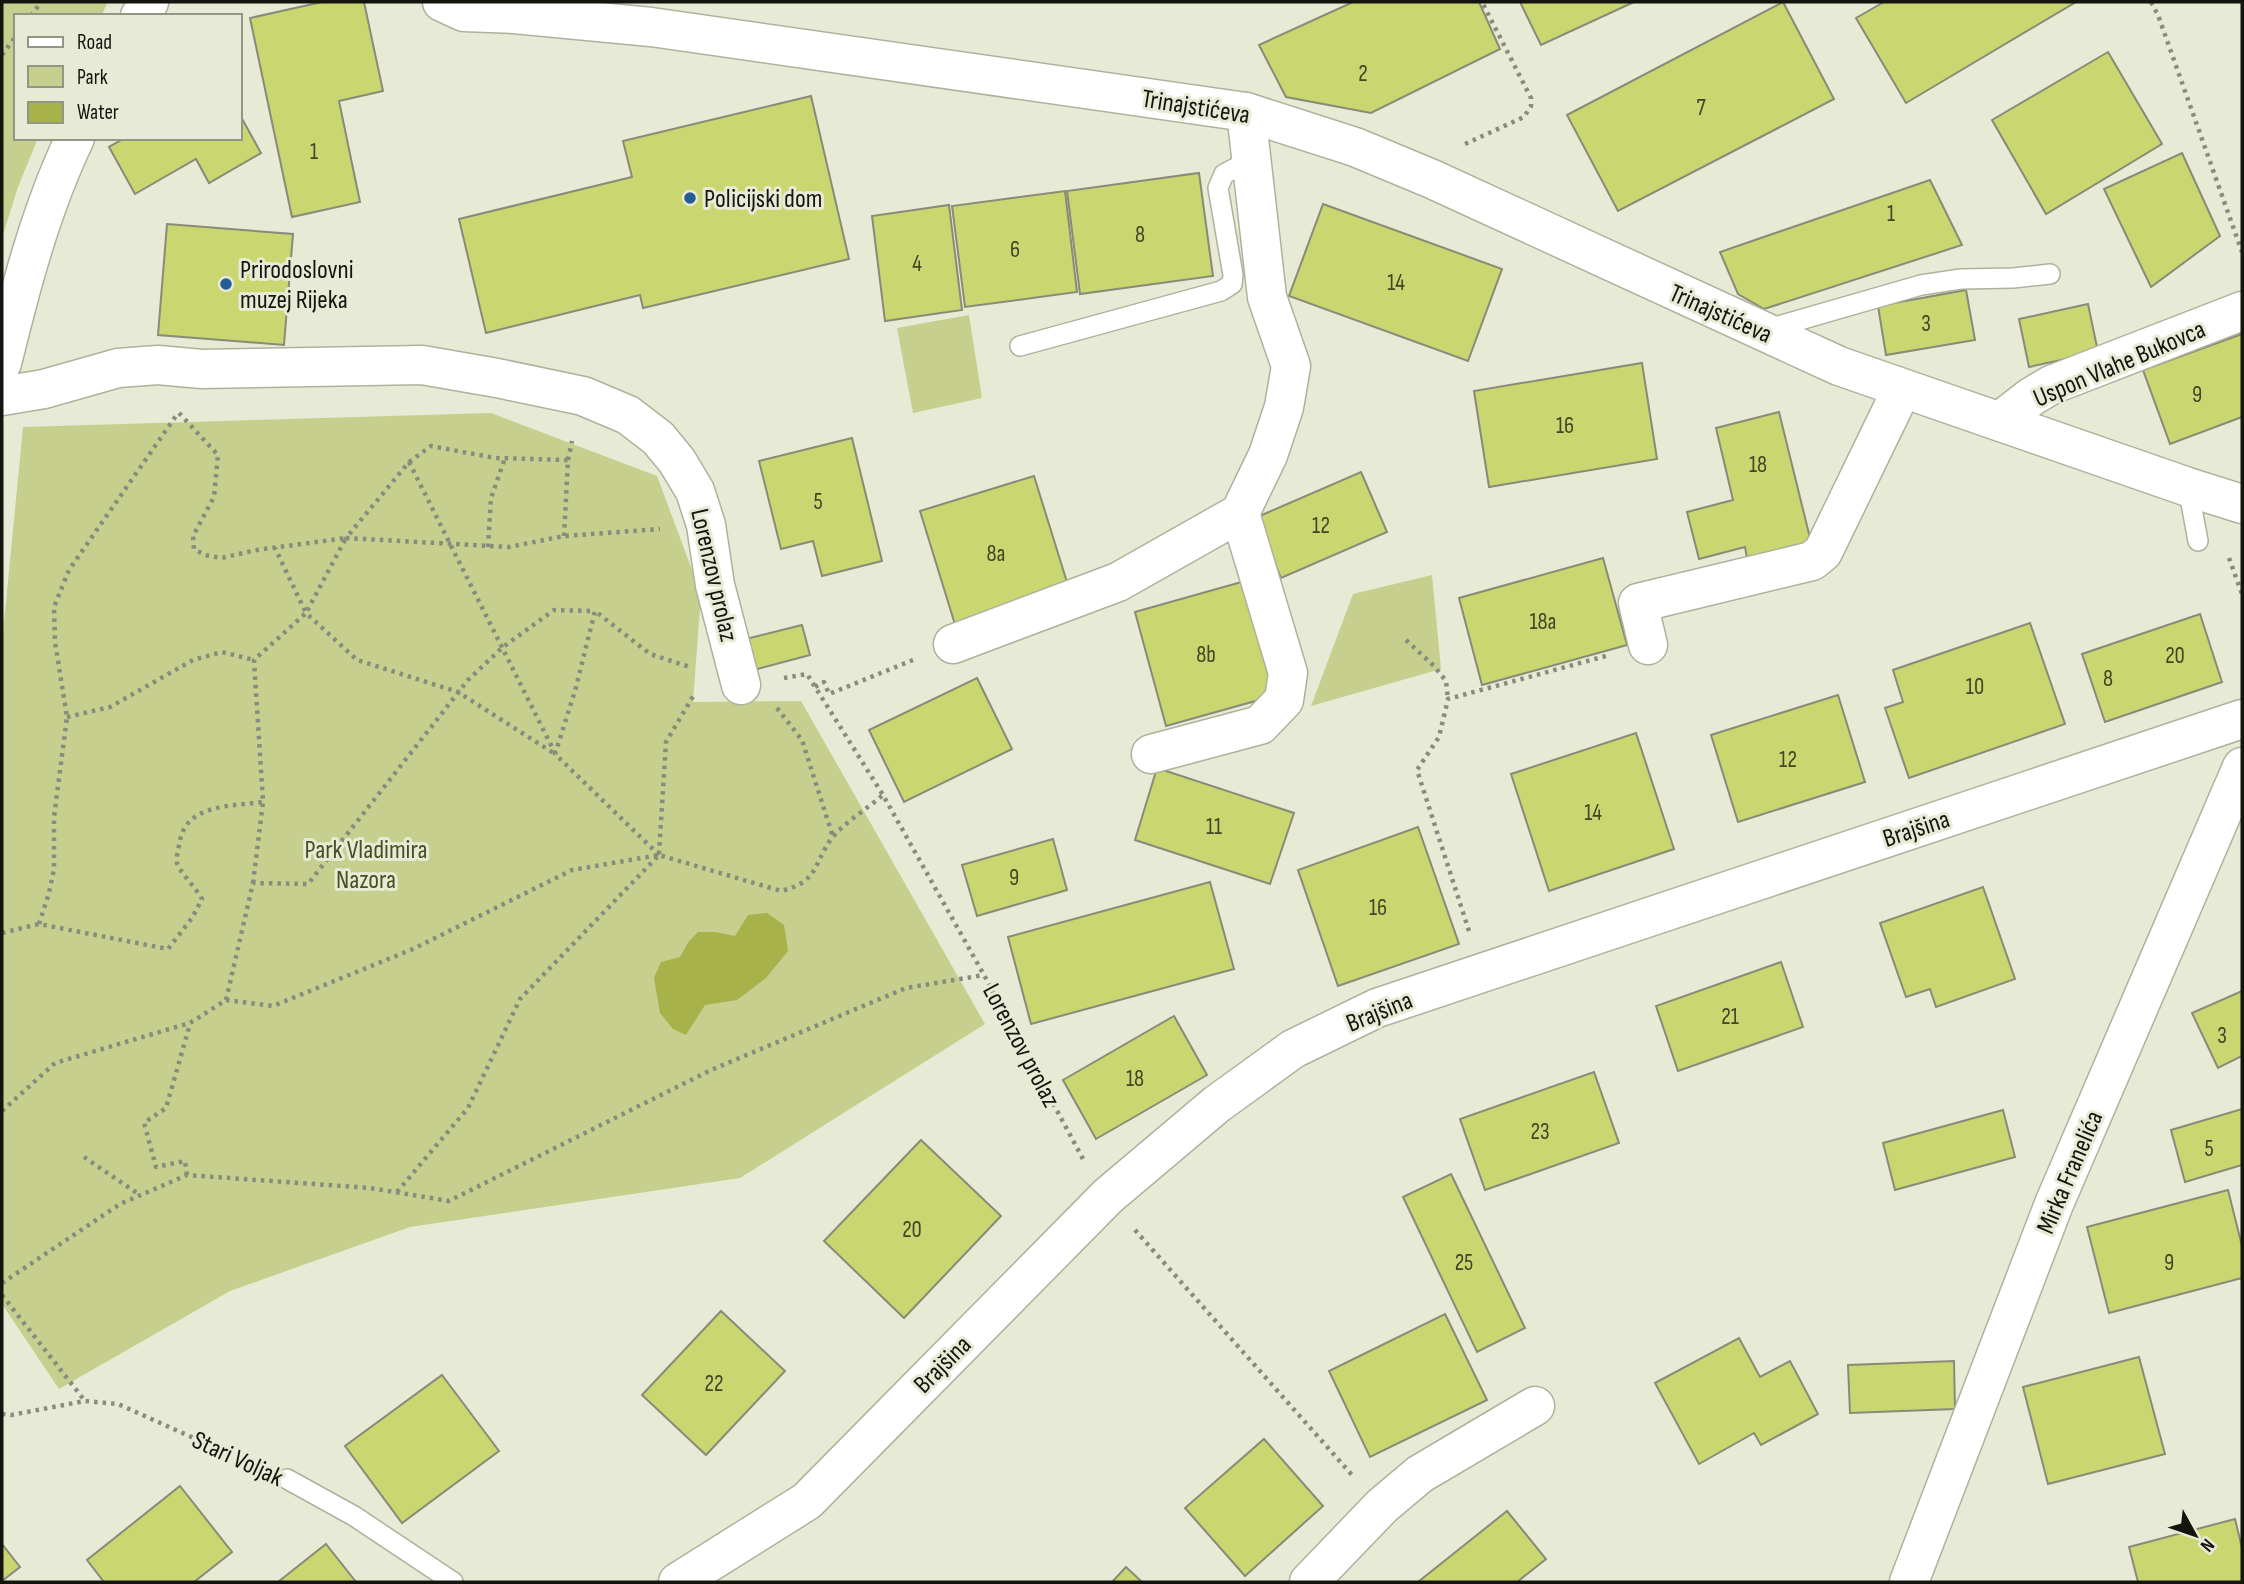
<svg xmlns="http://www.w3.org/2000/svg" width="2244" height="1584" font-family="'Sofia Sans Condensed',sans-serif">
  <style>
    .green { fill: #c6cf8e }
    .water { fill: #a7b24b }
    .building { fill: #cad670; stroke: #888b77; stroke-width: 2 }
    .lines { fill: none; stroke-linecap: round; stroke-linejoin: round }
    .service-casing { stroke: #aeb29d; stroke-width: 22 }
    .minor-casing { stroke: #aeb29d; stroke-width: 41 }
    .path { stroke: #898c7c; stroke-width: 4.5; stroke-dasharray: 3.5 5; stroke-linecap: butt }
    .service { stroke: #fff; stroke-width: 19 }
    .minor { stroke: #fff; stroke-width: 38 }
    .poi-dot { fill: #235d94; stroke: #e7ebd5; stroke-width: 2.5 }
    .labels { text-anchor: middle; stroke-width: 6; stroke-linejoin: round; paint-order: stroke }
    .number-label { font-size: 23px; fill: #424526 }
    .street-label { font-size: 26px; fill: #14150e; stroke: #e7ebd5 }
    .poi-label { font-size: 26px; fill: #14150e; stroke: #e7ebd5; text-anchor: start }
    .park-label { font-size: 26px; fill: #494e23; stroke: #e7ebd5 }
  </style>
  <rect width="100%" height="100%" fill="#e7ebd5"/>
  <g class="green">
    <polygon points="2,2 108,2 101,16 16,16 16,138 38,138 18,187 2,238"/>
    <polygon points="969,315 982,398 913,413 897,328"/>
    <polygon points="491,413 657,476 701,594 693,702 801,701 985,1024 740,1178 410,1227 230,1291 59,1389 2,1304 2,643 23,427"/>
    <polygon points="1432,575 1441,669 1311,706 1353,594"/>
  </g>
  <polygon class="water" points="767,913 784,925 788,951 766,978 737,1000 705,1005 686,1035 673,1029 660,1013 654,978 661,962 680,957 689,941 698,932 715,932 735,936 748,915"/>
  <g class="building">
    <polygon points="322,2 364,2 383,91 339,101 360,202 292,217 250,18"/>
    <polygon points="1353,2 1479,2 1500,49 1371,113 1286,97 1259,45"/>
    <polygon points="1520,2 1634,2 1541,45"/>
    <polygon points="1783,2 1834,99 1618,211 1567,115"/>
    <polygon points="1884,2 2076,2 1906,103 1856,18"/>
    <polygon points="2108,52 2162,144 2046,214 1992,120"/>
    <polygon points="811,96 849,259 643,308 640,295 486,333 459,219 632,177 623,141"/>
    <polygon points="240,115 261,153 209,183 196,159 135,194 109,147 125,138 240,138"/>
    <polygon points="2182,153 2220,236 2151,287 2104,189"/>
    <polygon points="1199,173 1213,276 1080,294 1067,191"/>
    <polygon points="1930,180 1962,245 1764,309 1738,294 1720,252"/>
    <polygon points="1065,191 1077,292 965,307 952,206"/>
    <polygon points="1323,204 1502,269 1468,361 1289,296"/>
    <polygon points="949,205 962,310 885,321 872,216"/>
    <polygon points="167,224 293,234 284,345 158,335"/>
    <polygon points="1966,290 1975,340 1886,355 1878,306"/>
    <polygon points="2088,304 2098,352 2029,367 2019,319"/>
    <polygon points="2242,334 2242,417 2170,444 2143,370"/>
    <polygon points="1642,363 1657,459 1489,487 1474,391"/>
    <polygon points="1779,412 1811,542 1747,558 1745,547 1699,559 1687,512 1733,500 1716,428"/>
    <polygon points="852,438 882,561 822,576 813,541 781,549 759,461"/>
    <polygon points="1361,472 1387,532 1281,578 1255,518"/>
    <polygon points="1034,476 1071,595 957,631 920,511"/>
    <polygon points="1603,558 1627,645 1482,685 1459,598"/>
    <polygon points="1245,581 1277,695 1166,726 1135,612"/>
    <polygon points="2200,614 2222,682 2105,722 2082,654"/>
    <polygon points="2030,623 2065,724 1909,778 1885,708 1903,702 1893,670"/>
    <polygon points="802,625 810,655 750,671 742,640"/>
    <polygon points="977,678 1012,749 904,802 869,730"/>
    <polygon points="1838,695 1865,782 1738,822 1711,735"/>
    <polygon points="1636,733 1674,849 1549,891 1511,774"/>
    <polygon points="1157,768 1294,813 1270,884 1135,840"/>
    <polygon points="1418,827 1459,944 1338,986 1298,870"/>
    <polygon points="1053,839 1067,890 977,916 962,865"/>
    <polygon points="1210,882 1234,969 1031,1024 1008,937"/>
    <polygon points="1983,887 2015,979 1936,1007 1930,989 1906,997 1880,923"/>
    <polygon points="1781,962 1803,1027 1678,1071 1656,1006"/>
    <polygon points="2242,991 2242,1056 2218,1068 2192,1013"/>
    <polygon points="1174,1016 1207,1075 1096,1139 1063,1080"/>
    <polygon points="1594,1072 1619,1143 1485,1190 1460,1119"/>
    <polygon points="2242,1109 2242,1165 2185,1182 2171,1130"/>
    <polygon points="2003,1110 2015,1157 1895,1190 1883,1143"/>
    <polygon points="921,1140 1001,1216 904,1318 824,1241"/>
    <polygon points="1451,1174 1525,1328 1477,1352 1403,1197"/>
    <polygon points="2228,1190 2242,1246 2242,1278 2109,1313 2087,1227"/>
    <polygon points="721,1311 785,1371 706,1455 642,1395"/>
    <polygon points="1445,1314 1487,1400 1370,1457 1329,1371"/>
    <polygon points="1739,1338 1760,1377 1790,1361 1818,1414 1761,1445 1754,1433 1699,1464 1655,1383"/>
    <polygon points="2139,1357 2165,1454 2048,1484 2023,1387"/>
    <polygon points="1954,1361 1955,1409 1850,1413 1848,1365"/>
    <polygon points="442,1375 499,1451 402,1523 345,1446"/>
    <polygon points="1264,1439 1323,1506 1245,1576 1185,1508"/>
    <polygon points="180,1486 232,1552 194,1582 104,1582 87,1560"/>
    <polygon points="1507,1511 1546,1559 1517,1582 1418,1582"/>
    <polygon points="2235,1519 2242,1548 2242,1582 2138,1582 2129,1547"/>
    <polygon points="2,1544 20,1567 2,1581"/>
    <polygon points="326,1544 356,1582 278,1582"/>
    <polygon points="1126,1567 1142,1582 1112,1582"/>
  </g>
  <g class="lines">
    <g class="service-casing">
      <g id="service">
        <polyline points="1765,330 1921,285 1961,279 2013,278 2050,274"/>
        <polyline points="1020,346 1221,291 1232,284 1233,275 1218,188 1224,174 1251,160"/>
        <polyline points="2188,487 2198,541"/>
        <polyline points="287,1479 354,1516 453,1582"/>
      </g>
    </g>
    <g class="minor-casing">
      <g id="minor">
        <polyline points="442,2 464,12 514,14 651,27 1246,112 1355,147 1432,179 1839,366 2188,487 2242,504"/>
        <polyline points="140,16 149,2"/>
        <path d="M2,363c19,-77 39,-154 73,-225"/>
        <polyline points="2,396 44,389 118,368 158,365 202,369 422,365 497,378 583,396 628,415 658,438 677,461 695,491 706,525 715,585 741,685"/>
        <polyline points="2000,421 2031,397 2051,385 2242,311"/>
        <polyline points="953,644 1118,582 1240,513 1268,455 1284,407 1291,366 1267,297 1246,112"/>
        <polyline points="1648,645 1638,603 1812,561 1823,552 1902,389"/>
        <polyline points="1151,754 1260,725 1284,700 1288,673 1240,513"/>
        <polyline points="678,1582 807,1501 1108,1196 1217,1104 1293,1049 1377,1008 2242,719"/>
        <polyline points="1309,1582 1382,1506 1420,1474 1535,1406"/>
        <polyline points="1909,1582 2054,1204 2242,767"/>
      </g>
    </g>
    <g class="path">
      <polyline points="2151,2 2158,15 2242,252"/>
      <polyline points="31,16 41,2"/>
      <polyline points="2,55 16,36"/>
      <polyline points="1465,144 1524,117 1531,106 1531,98 1482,2"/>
      <polyline points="179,413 218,455 214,497 193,536 194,549 205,555 221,558 257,550 346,538 306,613 275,548"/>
      <polyline points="568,460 572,441"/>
      <polyline points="409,462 555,753"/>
      <polyline points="564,536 568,460 495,458 431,446 409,462 346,538 509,547 564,536 660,529"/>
      <polyline points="488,547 491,498 505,458"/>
      <polyline points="2229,558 2242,594"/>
      <polyline points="1406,640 1434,666 1446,681 1448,699"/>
      <polyline points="784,678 807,674 883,795 984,975 1083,1159"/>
      <polyline points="815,687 824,682 829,694 913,660"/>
      <polyline points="777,708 802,740 833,837"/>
      <polyline points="67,717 110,707 193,660 222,652 254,660"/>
      <polyline points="659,854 666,742 695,693"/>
      <polyline points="659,855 555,754 575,691 595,611 650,654 690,667"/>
      <polyline points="253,883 263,802 254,660 306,613 357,660 458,692 555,754"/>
      <polyline points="39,924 49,893 54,869 54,817 67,717 55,642 54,607 69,570 178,413"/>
      <polyline points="1469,931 1417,770 1439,737 1448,699 1606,656"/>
      <path d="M2,933l37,-9 129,25 24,-31 10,-19c-6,-11 -23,-28 -25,-36 -1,-7 2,-16 3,-22 6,-37 53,-35 83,-39"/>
      <polyline points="226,1000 273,1006 413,949 572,870 659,855"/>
      <polyline points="2,1111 55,1063 190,1023 226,1000 253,883 308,884 468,680 503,647 554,610 595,611"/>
      <polyline points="84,1157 140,1195"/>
      <polyline points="187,1175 185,1161 156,1167 144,1123 166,1108 190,1024"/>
      <path d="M397,1192l71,-84 52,-109 139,-144 122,36c39,-10 31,-26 51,-53 12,-15 36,-30 51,-43"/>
      <polyline points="1135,1230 1352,1475"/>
      <polyline points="2,1283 120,1204 187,1175 370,1188 449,1201 711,1070 906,988 984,975"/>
      <polyline points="2,1295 85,1401"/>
      <polyline points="2,1414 11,1415 85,1401 118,1404 256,1466"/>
    </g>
    <use href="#service" class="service"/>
    <use href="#minor" class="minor"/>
  </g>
  <g class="poi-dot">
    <circle cx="690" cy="198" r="7"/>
    <circle cx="226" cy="284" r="7"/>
  </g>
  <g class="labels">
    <g class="number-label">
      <text x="1363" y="81">2</text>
      <text x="1701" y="115">7</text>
      <text x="314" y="159">1</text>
      <text x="1891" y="221">1</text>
      <text x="1140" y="242">8</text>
      <text x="1015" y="257">6</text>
      <text x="917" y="271">4</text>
      <text x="1396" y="290">14</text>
      <text x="1926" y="331">3</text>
      <text x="2197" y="402">9</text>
      <text x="1565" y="433">16</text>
      <text x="1758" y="472">18</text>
      <text x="818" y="509">5</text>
      <text x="1321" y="533">12</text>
      <text x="996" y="561">8a</text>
      <text x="1543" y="629">18a</text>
      <text x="1206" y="662">8b</text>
      <text x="2175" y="663">20</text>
      <text x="2108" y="686">8</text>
      <text x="1975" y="694">10</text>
      <text x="1788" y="767">12</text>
      <text x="1593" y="820">14</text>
      <text x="1214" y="834">11</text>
      <text x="1014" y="885">9</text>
      <text x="1378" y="915">16</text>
      <text x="1730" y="1024">21</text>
      <text x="2222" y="1043">3</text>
      <text x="1135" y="1086">18</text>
      <text x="1540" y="1139">23</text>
      <text x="2209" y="1156">5</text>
      <text x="912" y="1237">20</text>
      <text x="1464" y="1270">25</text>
      <text x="2169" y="1270">9</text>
      <text x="714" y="1391">22</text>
    </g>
    <g class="street-label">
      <text transform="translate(1196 106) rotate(9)" y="9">Trinajstićeva</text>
      <text transform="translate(1721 313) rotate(24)" y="9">Trinajstićeva</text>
      <text transform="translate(2119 363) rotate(-23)" y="9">Uspon Vlahe Bukovca</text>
      <text transform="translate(715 575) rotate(77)" y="9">Lorenzov prolaz</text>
      <text transform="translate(1916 828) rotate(-18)" y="9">Brajšina</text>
      <text transform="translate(1379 1011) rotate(-22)" y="9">Brajšina</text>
      <text transform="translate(1022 1045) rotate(62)" y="9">Lorenzov prolaz</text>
      <text transform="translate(2069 1172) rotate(-67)" y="9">Mirka Franelića</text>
      <text transform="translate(942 1364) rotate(-45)" y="9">Brajšina</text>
      <text transform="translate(238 1458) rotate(25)" y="9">Stari Voljak</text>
    </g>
    <g class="poi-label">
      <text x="704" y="207">Policijski dom</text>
      <text x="240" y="278">Prirodoslovni<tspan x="240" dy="30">muzej Rijeka</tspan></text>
    </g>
    <g class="park-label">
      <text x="366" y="858">Park Vladimira<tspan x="366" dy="30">Nazora</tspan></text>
    </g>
  </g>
  <rect width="2244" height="1584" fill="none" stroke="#14150e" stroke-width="7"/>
  <rect x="14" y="14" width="228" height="126" fill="#e7ebd5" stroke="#939585" stroke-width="2"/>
  <rect x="28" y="37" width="35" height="10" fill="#ffffff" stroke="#939585" stroke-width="2"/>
  <text x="77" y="49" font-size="21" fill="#14150e">Road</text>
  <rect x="28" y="66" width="35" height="21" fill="#c6cf8e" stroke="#939585" stroke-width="2"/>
  <text x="77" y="84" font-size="21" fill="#14150e">Park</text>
  <rect x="28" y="102" width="35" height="21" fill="#a7b24b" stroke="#939585" stroke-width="2"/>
  <text x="77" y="119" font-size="21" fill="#14150e">Water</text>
  <g transform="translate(2195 1535) rotate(130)" stroke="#e7ebd5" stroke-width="5" paint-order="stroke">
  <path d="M0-5L12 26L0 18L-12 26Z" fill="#14150e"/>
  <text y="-10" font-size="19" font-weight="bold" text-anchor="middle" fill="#14150e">N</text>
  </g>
</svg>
